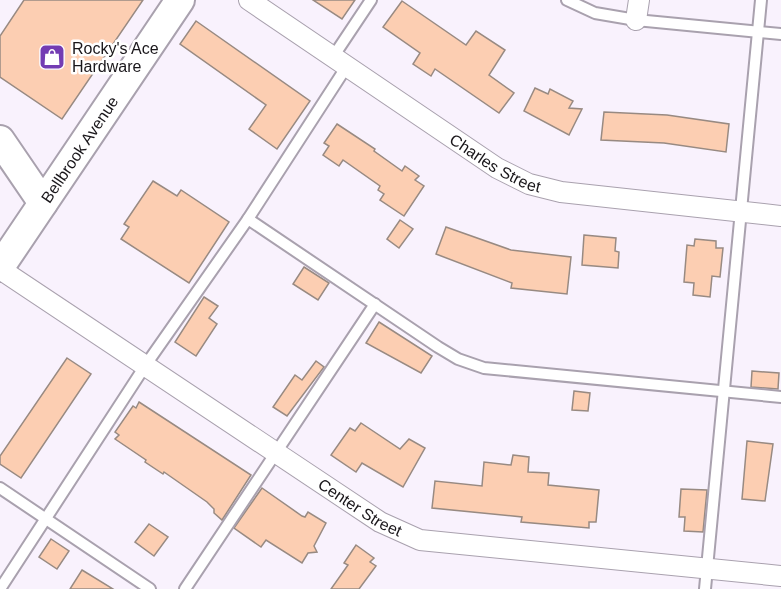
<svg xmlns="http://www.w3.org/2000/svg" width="781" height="589" font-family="Helvetica,sans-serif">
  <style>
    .building { fill: #fcceb2; stroke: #988a82; stroke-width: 1.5 }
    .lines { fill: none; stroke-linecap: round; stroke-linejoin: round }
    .lane-casing { stroke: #a9a1ae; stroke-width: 14 }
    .street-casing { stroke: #a9a1ae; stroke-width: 22 }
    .secondary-casing { stroke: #a9a1ae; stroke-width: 32 }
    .lane { stroke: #fff; stroke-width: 10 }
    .street { stroke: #fff; stroke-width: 20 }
    .secondary { stroke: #fff; stroke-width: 28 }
    .labels { text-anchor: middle; stroke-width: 5; stroke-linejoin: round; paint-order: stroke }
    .poi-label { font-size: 16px; fill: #19161a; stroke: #fff; text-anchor: start }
    .street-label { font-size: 16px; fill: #19161a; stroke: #fff }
  </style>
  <rect width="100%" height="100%" fill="#f9f2fd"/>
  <g class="building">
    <polygon points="24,0 143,0 62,119 0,77 0,36"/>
    <polygon points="313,0 355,0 342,19"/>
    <polygon points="402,1 466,45 476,31 505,50 489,75 514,93 499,113 435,69 431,76 413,64 420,53 383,27"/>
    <polygon points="196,21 310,101 277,149 249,129 266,105 180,44"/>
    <polygon points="535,88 548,94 550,89 573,101 569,108 582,109 569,135 524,111"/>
    <polygon points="604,112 667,115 729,124 726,152 664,143 601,140"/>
    <polygon points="337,124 375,149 374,151 402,171 405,166 419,176 415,180 424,186 404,216 380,200 384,194 378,190 380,186 343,160 339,166 323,155 329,146 324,143"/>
    <polygon points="153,181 177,196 181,190 229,222 189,283 121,239 129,227 124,224"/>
    <polygon points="400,220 413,229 399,248 387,239"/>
    <polygon points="446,227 511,250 571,257 567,294 511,288 512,283 436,254"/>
    <polygon points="584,235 616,238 615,251 619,252 618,268 582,265"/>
    <polygon points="695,239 716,241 716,248 723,248 720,277 712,276 710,297 693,295 694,283 684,282 687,245 694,246"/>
    <polygon points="304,267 329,283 318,300 293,284"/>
    <polygon points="204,297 218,306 209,318 217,324 196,356 175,342"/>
    <polygon points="379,322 432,356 421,373 366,343"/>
    <polygon points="67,358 91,374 21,478 0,464 0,456"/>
    <polygon points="316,361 324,367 287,416 273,407 295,375 302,380"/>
    <polygon points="752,371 779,373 778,389 751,387"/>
    <polygon points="574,391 590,393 588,411 572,410"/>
    <polygon points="139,402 251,475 222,520 214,513 214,509 207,502 164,472 163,474 145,462 146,460 115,439 119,435 115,432 133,406 136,408"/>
    <polygon points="361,423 400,449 409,439 425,448 403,487 362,463 356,472 331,455 350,428 355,431"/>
    <polygon points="747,441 773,444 765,501 742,499"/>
    <polygon points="513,455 529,457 528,472 549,473 548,485 599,490 596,522 589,522 589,528 521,522 522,517 432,508 435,481 482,486 484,462 511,465"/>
    <polygon points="262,488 302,516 305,517 308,512 326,523 314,546 317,552 308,553 302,563 266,540 261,547 234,528"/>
    <polygon points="681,489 707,490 703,532 684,531 685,517 679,517"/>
    <polygon points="149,524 168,537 154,556 135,542"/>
    <polygon points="51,539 69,551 57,569 39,557"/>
    <polygon points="356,545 374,558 370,562 376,566 359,589 331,589 348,565 344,563"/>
    <polygon points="82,570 113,589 70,589"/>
  </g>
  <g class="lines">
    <g class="lane-casing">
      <g id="lane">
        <polyline points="567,0 595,13 636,20 781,34"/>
        <polyline points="333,57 371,0"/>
        <polyline points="248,219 438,347 458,359 484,368 781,397"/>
        <polyline points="0,488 150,589"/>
        <polyline points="0,589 145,366 248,219 347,66"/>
        <polyline points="185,589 375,304"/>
        <polyline points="705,589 761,0"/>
      </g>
    </g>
    <g class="street-casing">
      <g id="street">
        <path id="s1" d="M249,0l248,168 32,16 32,8 220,24"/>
        <polyline points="636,20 639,0"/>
        <path id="s2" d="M0,269l380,253 40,18 361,36"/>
      </g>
    </g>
    <g class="secondary-casing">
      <g id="secondary">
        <polyline points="0,140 43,203"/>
        <path id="s3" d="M0,267l180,-267"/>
      </g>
    </g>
    <use href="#lane" class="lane"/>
    <use href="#street" class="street"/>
    <use href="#secondary" class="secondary"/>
  </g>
  <defs>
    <g id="shop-square" transform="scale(1.35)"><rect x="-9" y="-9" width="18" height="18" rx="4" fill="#733cb3" stroke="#fff"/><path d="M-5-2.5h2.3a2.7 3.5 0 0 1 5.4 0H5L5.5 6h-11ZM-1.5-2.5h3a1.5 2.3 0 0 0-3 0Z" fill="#fff"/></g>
  </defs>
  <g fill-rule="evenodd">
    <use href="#shop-square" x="52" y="57"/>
  </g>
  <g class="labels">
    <g class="poi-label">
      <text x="72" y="54">Rocky's Ace<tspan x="72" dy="18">Hardware</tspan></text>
    </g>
    <g class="street-label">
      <text dy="6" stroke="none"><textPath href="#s3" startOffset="142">Bellbrook Avenue</textPath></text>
      <text dy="6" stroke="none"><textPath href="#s1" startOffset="296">Charles Street</textPath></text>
      <text dy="6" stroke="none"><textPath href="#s2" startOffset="432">Center Street</textPath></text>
    </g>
  </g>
</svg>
